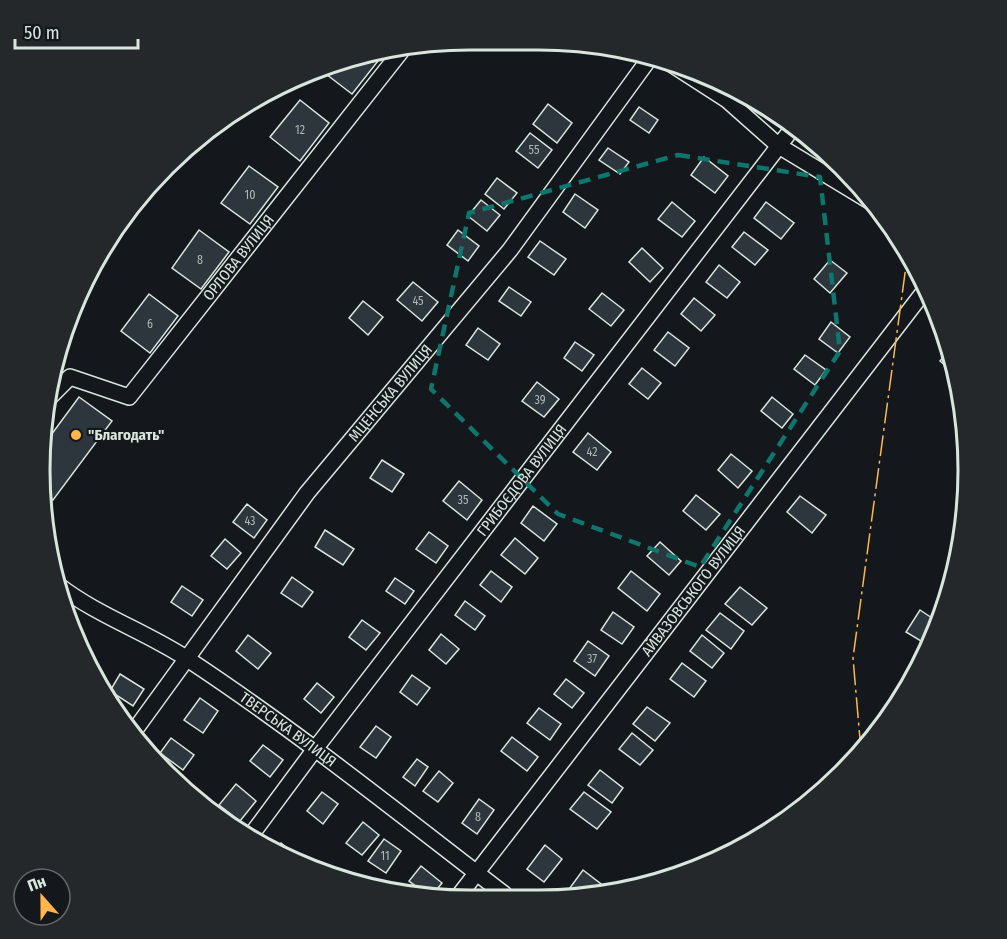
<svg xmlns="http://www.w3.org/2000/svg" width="1007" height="939" font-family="'Fira Sans Condensed',sans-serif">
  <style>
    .building { fill: #2c363c; stroke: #d8e6dc; stroke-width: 1.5 }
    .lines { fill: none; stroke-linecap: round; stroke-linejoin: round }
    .minor-casing { stroke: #d8e6dc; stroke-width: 18 }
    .minor { stroke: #14181c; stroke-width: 15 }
    .power { stroke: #ffb74d; stroke-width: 1.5; stroke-dasharray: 21 4.5 3 4.5; stroke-linecap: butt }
    .marked { fill: none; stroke: #0f766e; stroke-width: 4.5; stroke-dasharray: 12 8; stroke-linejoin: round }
    .poi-dot { fill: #ffb74d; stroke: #14181c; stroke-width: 2 }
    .labels { text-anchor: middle; stroke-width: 4.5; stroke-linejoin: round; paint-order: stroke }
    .number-label { font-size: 12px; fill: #adbab4 }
    .street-label { font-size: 15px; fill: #d8e6dc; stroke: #14181c }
    .poi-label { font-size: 15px; font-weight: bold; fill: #d8e6dc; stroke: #14181c; text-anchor: start }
    .rim { fill: none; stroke: #d8e6dc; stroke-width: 3 }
  </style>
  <rect width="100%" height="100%" fill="#14181c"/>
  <g class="building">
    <polygon points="375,51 382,56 352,94 322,71 325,68"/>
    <polygon points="300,100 329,123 300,161 270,137"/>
    <polygon points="548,104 572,123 557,143 533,124"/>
    <polygon points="639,107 658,120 649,133 630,120"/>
    <polygon points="530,133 552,150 538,168 516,151"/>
    <polygon points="608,148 629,162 620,174 599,160"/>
    <polygon points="704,157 728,176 715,193 691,175"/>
    <polygon points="249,166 278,187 250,224 221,203"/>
    <polygon points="497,178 517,193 504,209 485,194"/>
    <polygon points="575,194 598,210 585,228 563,212"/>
    <polygon points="481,200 500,215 487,231 468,216"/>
    <polygon points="672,202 695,221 682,237 658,219"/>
    <polygon points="766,202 794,223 781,239 754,218"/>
    <polygon points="199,230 229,252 201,289 172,268"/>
    <polygon points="458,230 479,246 468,261 447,245"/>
    <polygon points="744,232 768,250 755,265 732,247"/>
    <polygon points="540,241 566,259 554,275 528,257"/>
    <polygon points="642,248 663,268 650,282 629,262"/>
    <polygon points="830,260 847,273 830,293 814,279"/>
    <polygon points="719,265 740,282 727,298 706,282"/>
    <polygon points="413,282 438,302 422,321 397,300"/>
    <polygon points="509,287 531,302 521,316 499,301"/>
    <polygon points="602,293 624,310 611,326 589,309"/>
    <polygon points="149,294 178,316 150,353 121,331"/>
    <polygon points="694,298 715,315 701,331 681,314"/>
    <polygon points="363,301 383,317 368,335 349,318"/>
    <polygon points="831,322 850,337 838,353 819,339"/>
    <polygon points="478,328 500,344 488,360 466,345"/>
    <polygon points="668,332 689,348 675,366 654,350"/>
    <polygon points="575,342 594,355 582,371 564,358"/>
    <polygon points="950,350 955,374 940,361"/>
    <polygon points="805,355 826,370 815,385 794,369"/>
    <polygon points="642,368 661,383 648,399 629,384"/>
    <polygon points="537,382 559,399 544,417 522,401"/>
    <polygon points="79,397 112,421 53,500 42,491 40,450"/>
    <polygon points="772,397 793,414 782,428 761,411"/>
    <polygon points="588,433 611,452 597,470 573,452"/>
    <polygon points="731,454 752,471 738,488 718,470"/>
    <polygon points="382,460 404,474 392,492 370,478"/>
    <polygon points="459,481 482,500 467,520 443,501"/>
    <polygon points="696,495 720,514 706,530 683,511"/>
    <polygon points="800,496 826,515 812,533 787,512"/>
    <polygon points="247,504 267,520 254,538 233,522"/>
    <polygon points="533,506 557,524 544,541 521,523"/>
    <polygon points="325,530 354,549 343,565 315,547"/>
    <polygon points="429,532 448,546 436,563 416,549"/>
    <polygon points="515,538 538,558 525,574 501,555"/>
    <polygon points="225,539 241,553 227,569 211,556"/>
    <polygon points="660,542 681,561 669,575 647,556"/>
    <polygon points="491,571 512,587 501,602 480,585"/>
    <polygon points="631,571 660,594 647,611 618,588"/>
    <polygon points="292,577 313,592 302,607 281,593"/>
    <polygon points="395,578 414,591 405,604 386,591"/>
    <polygon points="182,586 203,600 192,616 171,602"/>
    <polygon points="740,587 767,608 752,625 725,604"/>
    <polygon points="465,601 485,616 475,630 455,615"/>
    <polygon points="920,610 938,622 929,646 906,632"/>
    <polygon points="613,612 634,627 622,644 601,630"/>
    <polygon points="720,613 744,631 731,649 706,630"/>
    <polygon points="362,620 380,633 366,650 349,637"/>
    <polygon points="441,634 459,649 446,664 429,650"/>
    <polygon points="248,635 271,653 258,669 236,651"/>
    <polygon points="702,635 724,653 712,668 690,651"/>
    <polygon points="588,641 609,656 595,676 574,661"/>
    <polygon points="682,663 706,681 694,697 670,679"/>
    <polygon points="120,674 144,689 133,706 110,691"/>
    <polygon points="412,675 430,688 417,705 400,692"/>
    <polygon points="566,679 584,693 572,708 554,694"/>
    <polygon points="317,683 334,697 321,713 304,699"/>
    <polygon points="200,698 218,711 203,733 184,720"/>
    <polygon points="647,707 670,723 655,741 633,724"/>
    <polygon points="539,708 561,724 550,740 527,723"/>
    <polygon points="376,726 391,737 376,758 360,747"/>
    <polygon points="632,733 653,750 640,765 619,749"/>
    <polygon points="512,737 538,757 527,771 501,751"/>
    <polygon points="171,738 194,755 183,770 160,753"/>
    <polygon points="263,745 283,760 270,777 250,761"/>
    <polygon points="417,759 428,767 415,786 403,777"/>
    <polygon points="600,770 623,788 612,803 588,785"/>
    <polygon points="439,771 453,783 438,802 423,791"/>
    <polygon points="236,784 256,801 240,821 219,805"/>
    <polygon points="816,791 820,794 808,803"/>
    <polygon points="322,792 338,804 323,824 307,811"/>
    <polygon points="584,792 611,812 597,829 570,809"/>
    <polygon points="479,799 494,810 477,834 462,823"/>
    <polygon points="363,822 379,835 362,855 346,843"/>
    <polygon points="384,839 401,851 386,873 368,861"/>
    <polygon points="281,843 302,860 299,864 274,851"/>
    <polygon points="545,845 562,859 544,882 527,869"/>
    <polygon points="421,866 442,883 434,893 425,893 409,881"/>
    <polygon points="583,870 601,884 592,896 564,896"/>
  </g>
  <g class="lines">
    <g class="minor-casing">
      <g id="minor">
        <polyline points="665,60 727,100 779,146 873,203"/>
        <path id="s1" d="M47,400l23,-23 59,20 277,-352"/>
        <path id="s2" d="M58,585c40,31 89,47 131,75 109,72 212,155 315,234"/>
        <path id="s3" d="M132,734l175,-241 203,-243 142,-195"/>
        <path id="s4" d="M249,838l66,-89 480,-624"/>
        <path id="s5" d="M461,893l465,-604"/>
      </g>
    </g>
    <use href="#minor" class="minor"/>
    <polyline class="power" points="861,751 853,658 908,251"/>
  </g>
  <path class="marked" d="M678,155l142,22 20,174 -140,216 -142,-53 -127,-125 38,-176z"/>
  <circle class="poi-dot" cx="76" cy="435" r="6"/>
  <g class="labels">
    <g class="number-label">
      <text x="300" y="134">12</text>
      <text x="534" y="154">55</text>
      <text x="250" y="199">10</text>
      <text x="200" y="264">8</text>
      <text x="418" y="305">45</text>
      <text x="150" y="328">6</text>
      <text x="540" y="404">39</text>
      <text x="592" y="456">42</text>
      <text x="463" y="504">35</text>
      <text x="250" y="525">43</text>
      <text x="592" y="663">37</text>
      <text x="478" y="821">8</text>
      <text x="385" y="860">11</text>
    </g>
    <g class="street-label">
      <text dy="5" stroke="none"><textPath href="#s1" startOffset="272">ОРЛОВА ВУЛИЦЯ</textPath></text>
      <text dy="5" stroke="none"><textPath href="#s3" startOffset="428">МЦЕНСЬКА ВУЛИЦЯ</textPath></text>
      <text dy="5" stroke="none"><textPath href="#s4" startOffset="450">ГРИБОЄДОВА ВУЛИЦЯ</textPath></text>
      <text dy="5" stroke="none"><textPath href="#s5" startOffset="381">АЙВАЗОВСЬКОГО ВУЛИЦЯ</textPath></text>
      <text dy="5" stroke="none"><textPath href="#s2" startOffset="272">ТВЕРСЬКА ВУЛИЦЯ</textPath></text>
    </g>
    <g class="poi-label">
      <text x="88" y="440">"Благодать"</text>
    </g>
  </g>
  <path d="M0 0H1007V939H0ZM470 50H538A420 420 0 0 1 958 470V470A420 420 0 0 1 538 890H470A420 420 0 0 1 50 470V470A420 420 0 0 1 470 50Z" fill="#24282b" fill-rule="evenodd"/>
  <path class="rim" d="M470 50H538A420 420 0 0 1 958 470V470A420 420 0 0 1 538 890H470A420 420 0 0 1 50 470V470A420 420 0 0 1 470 50Z"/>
  <g transform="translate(42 897) rotate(339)"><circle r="28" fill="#14181c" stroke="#626a69" stroke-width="1.5"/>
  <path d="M0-4.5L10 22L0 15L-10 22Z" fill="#ffb74d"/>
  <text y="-9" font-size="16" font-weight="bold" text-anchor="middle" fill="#d8e6dc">Пн</text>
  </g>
  <path d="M15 39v9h123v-9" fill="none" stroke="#d8e6dc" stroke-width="3"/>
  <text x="24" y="39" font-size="18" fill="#d8e6dc" stroke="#14181c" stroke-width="4.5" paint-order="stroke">50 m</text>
</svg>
